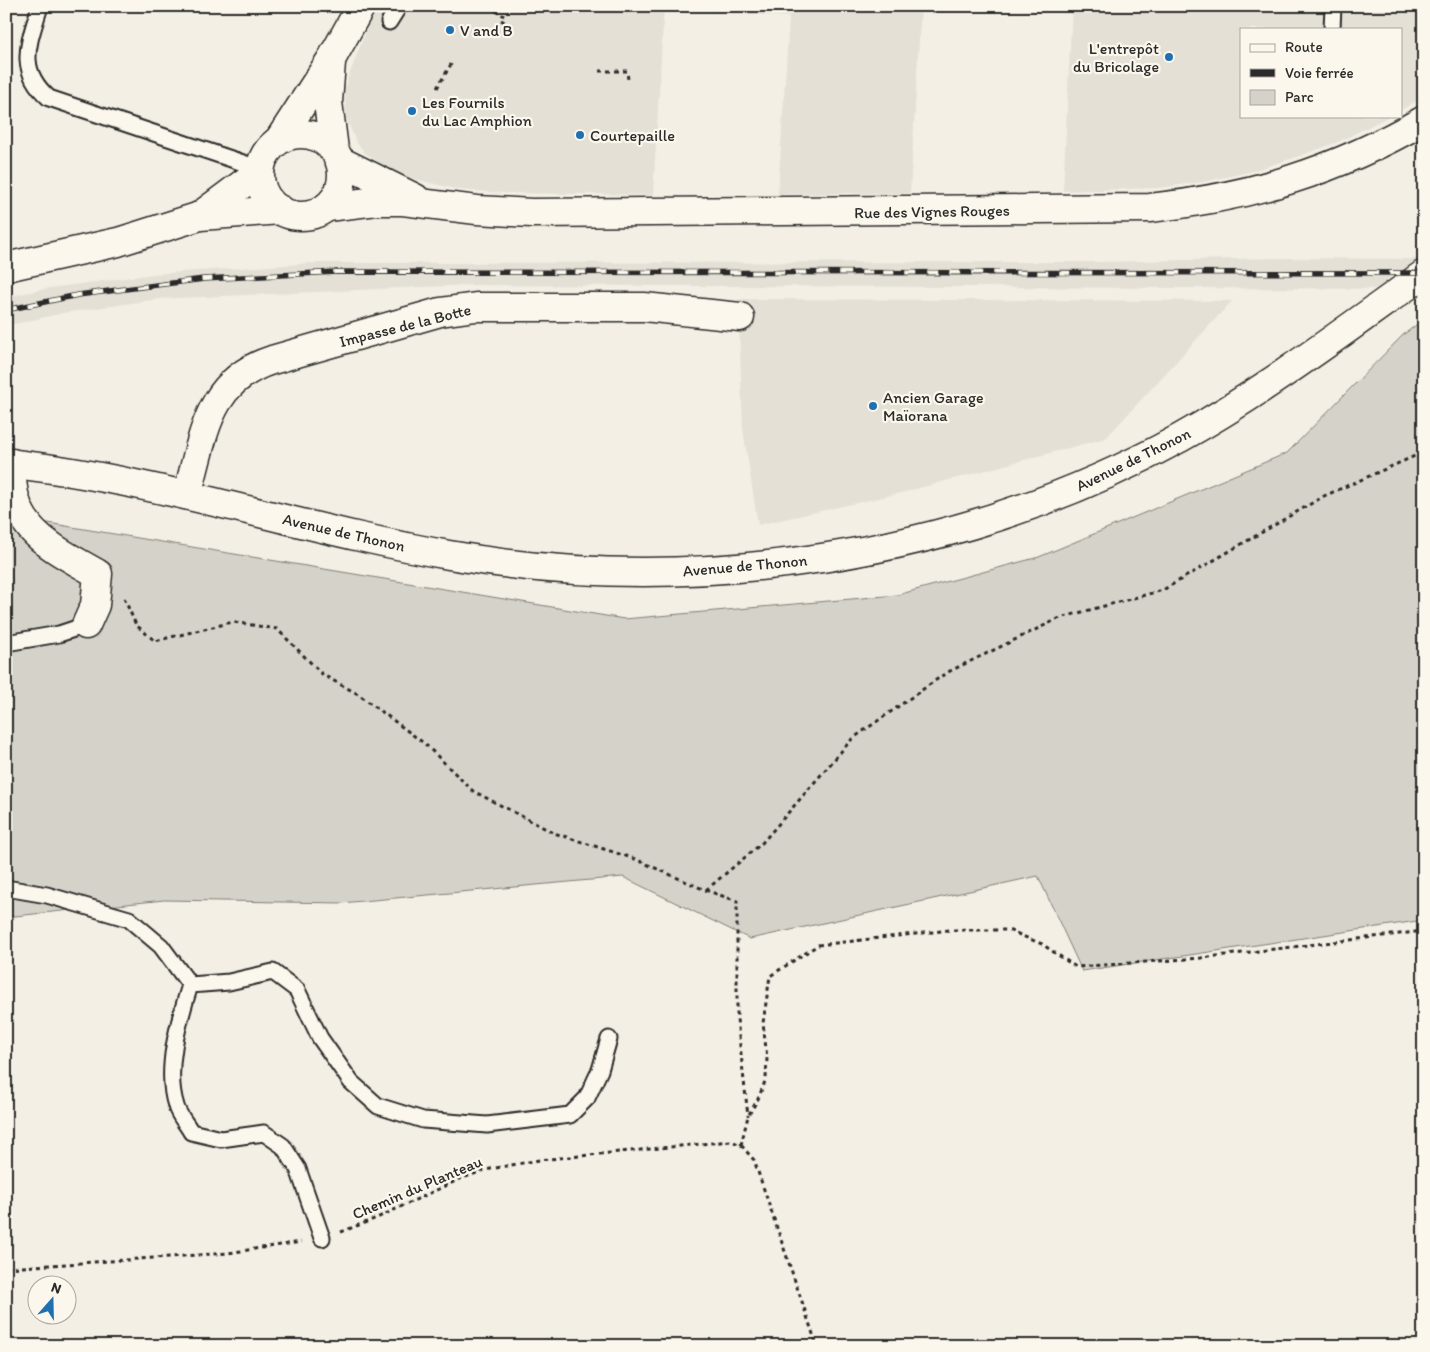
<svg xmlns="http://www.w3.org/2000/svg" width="1430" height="1352" font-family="Itim,sans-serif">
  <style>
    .built { fill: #e4e0d6 }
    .green { fill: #d5d2c9; stroke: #807e7a }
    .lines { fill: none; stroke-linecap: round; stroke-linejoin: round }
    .lane-casing { stroke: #2b2b2b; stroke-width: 19 }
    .street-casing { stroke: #2b2b2b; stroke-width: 31 }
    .secondary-casing { stroke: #2b2b2b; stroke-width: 31 }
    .primary-casing { stroke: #2b2b2b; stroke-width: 31 }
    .path { stroke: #2b2b2b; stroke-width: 3; stroke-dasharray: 4 4; stroke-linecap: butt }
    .lane { stroke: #fbf7ec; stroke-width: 15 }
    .street { stroke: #fbf7ec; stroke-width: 28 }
    .secondary { stroke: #fbf7ec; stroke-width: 28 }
    .primary { stroke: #fbf7ec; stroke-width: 28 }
    .rail-casing { stroke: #2b2b2b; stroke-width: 5.5 }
    .rail { stroke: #fbf7ec; stroke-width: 4; stroke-dasharray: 11; stroke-linecap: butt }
    .poi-dot { fill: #1f6fb2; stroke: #fbf7ec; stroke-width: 2 }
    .labels { text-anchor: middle; stroke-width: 4.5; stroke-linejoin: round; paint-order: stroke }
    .poi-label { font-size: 16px; fill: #2b2b2b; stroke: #fbf7ec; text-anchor: start }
    .street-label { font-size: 16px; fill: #2b2b2b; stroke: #fbf7ec }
  </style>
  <rect width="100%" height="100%" fill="#f3efe4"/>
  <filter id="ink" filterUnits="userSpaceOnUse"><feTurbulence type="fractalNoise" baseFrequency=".02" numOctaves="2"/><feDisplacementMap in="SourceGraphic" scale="10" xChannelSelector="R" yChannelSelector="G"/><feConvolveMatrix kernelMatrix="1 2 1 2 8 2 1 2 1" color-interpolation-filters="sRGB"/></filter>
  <g filter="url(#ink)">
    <g class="built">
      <polygon points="378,6 921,6 910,193 778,194 789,17 664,7 653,195 505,193 459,190 410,178 387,168 365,153 356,142 346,118 345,91 348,78 367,28"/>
      <polygon points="1072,6 1424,6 1424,97 1401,110 1401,29 1241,29 1241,116 1390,116 1338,142 1294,158 1249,172 1203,182 1157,188 1063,191"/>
      <polygon points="1279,258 1424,259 1424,289 470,285 159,299 63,313 6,326 6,297 50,288 154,274 315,263 1095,262"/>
      <polygon points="738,299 1232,301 1106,438 901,493 758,525 743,429"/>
    </g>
    <polygon class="green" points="1424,319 1424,920 1082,971 1038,876 750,939 623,877 341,903 164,900 6,917 6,516 624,619 897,595 1039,557 1287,453 1403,335"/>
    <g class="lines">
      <g class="lane-casing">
        <g id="lane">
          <path d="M40,6c-11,37 -24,63 9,92l212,71"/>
          <polyline points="389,22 399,6"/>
          <polyline points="1332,29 1333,6"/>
          <polyline points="6,643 59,634 86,625"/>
          <path d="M6,888l41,7 82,24 32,27 29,39c-11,36 -26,84 -14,121 2,9 11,18 15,26l30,7 43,-6 19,13 15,23 24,69"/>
          <polyline points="190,985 229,982 273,972 297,990 320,1038 351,1082 378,1106 423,1120 487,1125 570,1115 587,1098 600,1070 609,1039"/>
        </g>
      </g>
      <g class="street-casing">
        <g id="street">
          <polyline points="331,62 328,102 334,150"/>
          <polyline points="279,140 332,58 361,6"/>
          <path d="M12,463c-4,66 36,82 86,111l-3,31 -9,20"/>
          <path d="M187,495c17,-58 19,-114 85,-135l168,-48 36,-5h168l96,10"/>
        </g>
      </g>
      <g class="secondary-casing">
        <g id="secondary">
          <circle cx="301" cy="175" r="41"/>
          <polyline points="340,161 415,198"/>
          <path d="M327,207l50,-6h26l74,9 55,3 618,-5c101,-11 186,-37 274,-88"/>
          <polyline points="201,215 260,171"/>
          <polyline points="6,267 118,242 200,216 281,210"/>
        </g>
      </g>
      <g class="primary-casing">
        <path id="primary" d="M6,463c151,16 294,66 443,92 244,43 513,3 731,-117 86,-48 164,-107 244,-164"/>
      </g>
      <g class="path">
        <polyline points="488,6 504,16"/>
        <polyline points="501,20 511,26"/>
        <polyline points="599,71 627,71 628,80"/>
        <polyline points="437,88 453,61"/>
        <polyline points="124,598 136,625 155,641 233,622 277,629 323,675 358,694 425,744 473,791 554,833 635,859 705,890 737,901 737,1019 748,1116"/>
        <polyline points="706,890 762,843 852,739 946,673 1060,618 1163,590 1324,496 1424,452"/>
        <polyline points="741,1145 748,1116 758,1099 766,1079 767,1058 763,1023 770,976 818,945 950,930 1008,930 1042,944 1076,967 1201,958 1424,931"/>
        <polyline points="341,1232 377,1218 460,1179 485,1170 539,1160 731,1141 741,1145 754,1160 817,1346"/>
        <polyline points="6,1268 228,1253 301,1242"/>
      </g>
      <use href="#lane" class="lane"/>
      <use href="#street" class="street"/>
      <use href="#secondary" class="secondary"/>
      <use href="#primary" class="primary"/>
      <g class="rail-casing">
        <polyline id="rail" points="6,310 78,295 204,279 336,272 1424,273"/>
      </g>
      <use href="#rail" class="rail"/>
    </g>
  </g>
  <g class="poi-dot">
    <circle cx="450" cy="30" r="5"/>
    <circle cx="1169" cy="57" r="5"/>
    <circle cx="412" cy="111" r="5"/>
    <circle cx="580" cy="135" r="5"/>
    <circle cx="873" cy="406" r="5"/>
  </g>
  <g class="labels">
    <g class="poi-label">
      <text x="460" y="36">V and B</text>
      <text x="1159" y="54" text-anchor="end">L'entrepôt<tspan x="1159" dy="18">du Bricolage</tspan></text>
      <text x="422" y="108">Les Fournils<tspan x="422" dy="18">du Lac Amphion</tspan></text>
      <text x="590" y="141">Courtepaille</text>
      <text x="883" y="403">Ancien Garage<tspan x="883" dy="18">Maïorana</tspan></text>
    </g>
    <g class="street-label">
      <text transform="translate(932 211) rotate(-1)" y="6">Rue des Vignes Rouges</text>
      <text transform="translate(405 325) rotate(-14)" y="6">Impasse de la Botte</text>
      <text transform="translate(1133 459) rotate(-26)" y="6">Avenue de Thonon</text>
      <text transform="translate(344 532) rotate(13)" y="6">Avenue de Thonon</text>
      <text transform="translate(745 565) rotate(-5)" y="6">Avenue de Thonon</text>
      <text transform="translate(417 1187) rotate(-23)" y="6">Chemin du Planteau</text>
    </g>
  </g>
  <rect width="1430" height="1352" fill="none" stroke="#fbf7ec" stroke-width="25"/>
  <rect x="12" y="12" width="1405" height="1327" fill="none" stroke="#2b2b2b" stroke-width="2" filter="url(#ink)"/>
  <rect x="1240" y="28" width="162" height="90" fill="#fbf7ec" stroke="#a8a59f"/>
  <rect x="1250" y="44" width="25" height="8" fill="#fbf7ec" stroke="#a8a59f"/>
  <text x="1285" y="52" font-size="15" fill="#2b2b2b">Route</text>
  <rect x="1250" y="69" width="25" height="8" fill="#2b2b2b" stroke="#a8a59f"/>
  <text x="1285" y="78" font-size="15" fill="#2b2b2b">Voie ferrée</text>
  <rect x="1250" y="90" width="25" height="15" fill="#d5d2c9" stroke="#a8a59f"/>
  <text x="1285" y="102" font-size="15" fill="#2b2b2b">Parc</text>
  <g transform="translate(52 1300) rotate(20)"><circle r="24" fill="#fbf7ec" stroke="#a8a59f"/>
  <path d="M0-4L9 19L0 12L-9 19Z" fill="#1f6fb2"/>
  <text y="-8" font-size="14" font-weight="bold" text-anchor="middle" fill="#2b2b2b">N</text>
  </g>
</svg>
